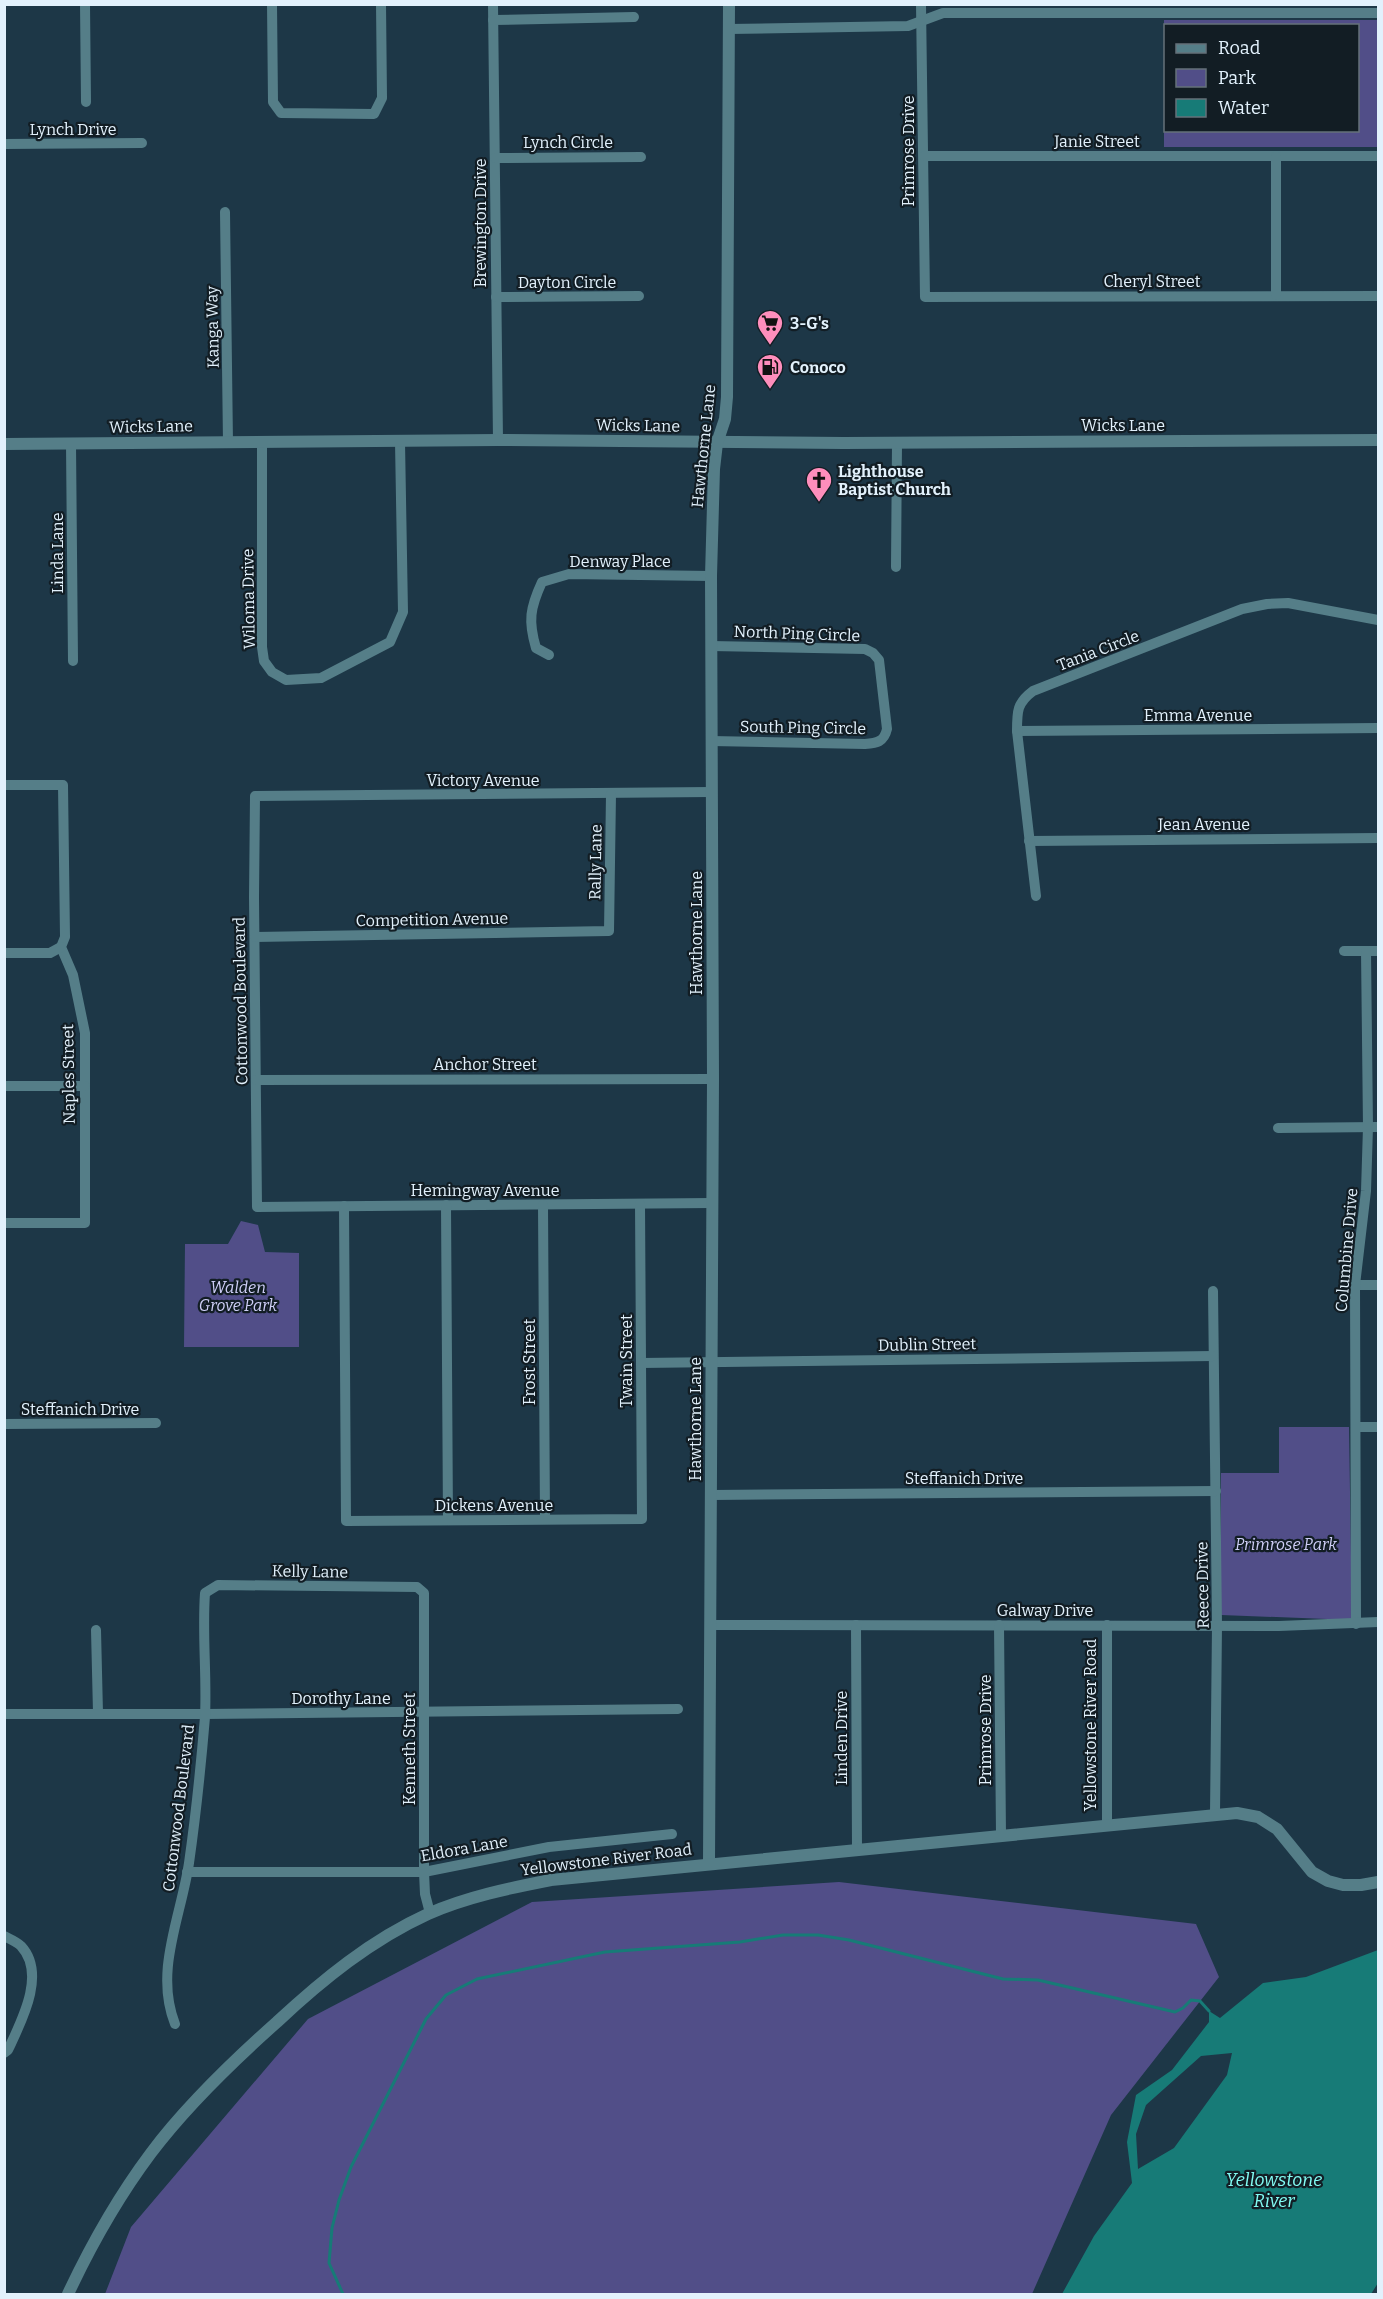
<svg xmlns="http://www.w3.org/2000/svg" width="1383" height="2299" font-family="Bitter,serif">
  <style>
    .green { fill: #514e88; fill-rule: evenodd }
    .water { fill: #177b77; fill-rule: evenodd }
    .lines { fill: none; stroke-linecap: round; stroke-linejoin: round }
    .stream { stroke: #177b77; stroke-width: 3 }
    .minor { stroke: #557e88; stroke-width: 10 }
    .tertiary { stroke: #557e88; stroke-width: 12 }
    .labels { text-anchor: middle; stroke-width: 4.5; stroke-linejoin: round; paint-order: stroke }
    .street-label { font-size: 16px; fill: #e2f1fc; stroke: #121d24 }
    .poi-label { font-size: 16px; font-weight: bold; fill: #e2f1fc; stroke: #121d24; text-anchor: start }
    .park-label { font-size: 16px; font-style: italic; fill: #cecef6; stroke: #121d24 }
    .water-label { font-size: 18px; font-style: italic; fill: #83fcf4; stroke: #121d24 }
  </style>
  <rect width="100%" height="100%" fill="#1d3747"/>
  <g class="green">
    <path d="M1164,20h214v127h-214zM1166,26h192v104h-192z"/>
    <polygon points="241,1221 258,1225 265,1252 299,1253 299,1347 184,1347 185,1244 228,1244"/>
    <polygon points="1279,1427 1349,1427 1352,1620 1221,1615 1221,1473 1279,1473"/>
    <polygon points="839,1882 1196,1924 1219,1977 1111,2115 1032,2294 105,2294 131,2227 308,2019 532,1902"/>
  </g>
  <path class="water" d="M1378,1950v333l-7,11h-309l32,-58 38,-53 -5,-41 9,-47 36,-25 37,-48v-11l11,7 43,-35 43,-6zM1232,2053l-5,22 -53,73 -36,21 -2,-35 10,-29 55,-49z"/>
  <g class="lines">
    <polyline class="stream" points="343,2294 329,2263 332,2228 339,2200 351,2167 426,2019 446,1995 477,1979 605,1952 740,1942 783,1935 818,1935 849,1940 1003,1979 1038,1980 1175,2012 1183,2008 1191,2000 1200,2001 1209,2011"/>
    <g class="minor">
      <polyline points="85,4 86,102"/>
      <polyline points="272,4 273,102 281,113 374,114 382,98 381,4"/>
      <polyline points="493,4 498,440"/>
      <polyline points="921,4 925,297 1378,296"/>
      <polyline points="493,20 634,17"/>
      <polyline points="729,29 908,26 943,13 1378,13"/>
      <polyline points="4,144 142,143"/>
      <polyline points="924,156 1378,156"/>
      <polyline points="1276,156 1276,295"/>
      <polyline points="495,158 641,157"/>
      <polyline points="225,212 228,443"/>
      <polyline points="496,297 639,296"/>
      <polyline points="262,443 262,647 264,661 272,672 286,680 321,678 390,642 403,612 400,442"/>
      <polyline points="71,444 73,661"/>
      <polyline points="896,567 897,443"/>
      <path d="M711,646l154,3 8,4 6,7 8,69c-3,13 -10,14 -22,15l-154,-3"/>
      <path d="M549,655l-13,-7c-8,-27 -6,-40 6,-66l27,-8 142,2"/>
      <polyline points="1017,731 1378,728"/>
      <polyline points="4,785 63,785 65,937 61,947 73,975 85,1033 85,1223 4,1223"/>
      <polyline points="711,792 255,796 254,897 257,1207 712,1203"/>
      <polyline points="1029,841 1378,838"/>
      <path d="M1036,896l-19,-165c0,-20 0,-28 16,-40l209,-82 25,-5 21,-1 90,17"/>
      <polyline points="255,937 609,931 611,794"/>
      <polyline points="1344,951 1378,951"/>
      <polyline points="4,953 50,953 61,947"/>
      <polyline points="256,1080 713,1079"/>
      <polyline points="4,1086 85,1086"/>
      <polyline points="1278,1128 1378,1127"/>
      <polyline points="446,1205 448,1520"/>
      <polyline points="543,1205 545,1519"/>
      <polyline points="344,1206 346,1521 642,1519 640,1204"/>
      <polyline points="1355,1285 1378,1285"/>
      <polyline points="1213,1291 1217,1625 1215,1814"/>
      <polyline points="641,1363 1213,1356"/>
      <polyline points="4,1424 156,1423"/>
      <polyline points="1356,1427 1378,1427"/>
      <polyline points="712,1495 1216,1491"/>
      <polyline points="1356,1624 1355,1285 1366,1191 1368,1127 1366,951"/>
      <polyline points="712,1625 1279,1626 1378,1622"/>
      <polyline points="856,1625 857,1850"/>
      <polyline points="999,1625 1001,1835"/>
      <polyline points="96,1630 98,1713"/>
      <polyline points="4,1714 205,1714 678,1709"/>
      <polyline points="1107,1826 1107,1625"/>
      <polyline points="187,1872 424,1872 549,1847 672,1834"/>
      <path d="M4,1936c6,3 13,6 17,10 26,28 0,76 -13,104l-4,3"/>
      <path d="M175,2024c-21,-53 6,-107 14,-161 7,-49 12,-98 16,-146 2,-42 -3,-83 0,-124l13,-8 199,2 7,6v279l1,22 5,19"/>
    </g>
    <g class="tertiary">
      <polyline points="4,444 498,440 844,443 1378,440"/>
      <polyline points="709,1863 713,1079 711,576 714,469 717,443 725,419 727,397 729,4"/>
      <path d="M68,2294c23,-49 50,-97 83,-141 36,-48 81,-91 126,-131 45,-42 94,-82 151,-108 38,-17 82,-26 123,-34l686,-67 21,4 19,12 35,43 16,9 15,4h18l17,-3"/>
    </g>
  </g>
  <defs>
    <g id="supermarket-pin" transform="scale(1.35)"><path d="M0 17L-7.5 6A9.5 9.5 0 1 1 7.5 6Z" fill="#fe8ebc" stroke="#121d24"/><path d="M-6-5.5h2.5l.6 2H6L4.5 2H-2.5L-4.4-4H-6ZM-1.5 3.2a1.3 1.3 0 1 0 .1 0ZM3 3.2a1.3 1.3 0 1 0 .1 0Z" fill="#111"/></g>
    <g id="fuel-pin" transform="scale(1.35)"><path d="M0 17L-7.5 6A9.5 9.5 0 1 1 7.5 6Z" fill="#fe8ebc" stroke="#121d24"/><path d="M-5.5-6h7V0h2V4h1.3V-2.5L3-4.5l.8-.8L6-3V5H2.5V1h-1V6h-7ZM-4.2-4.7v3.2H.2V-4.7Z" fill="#111"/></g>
    <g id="church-pin" transform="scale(1.35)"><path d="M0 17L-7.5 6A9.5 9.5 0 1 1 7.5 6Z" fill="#fe8ebc" stroke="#121d24"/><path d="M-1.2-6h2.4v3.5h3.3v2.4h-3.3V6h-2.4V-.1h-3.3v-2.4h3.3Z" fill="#111"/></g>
  </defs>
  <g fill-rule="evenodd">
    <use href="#supermarket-pin" x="770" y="323"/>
    <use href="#fuel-pin" x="770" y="367"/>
    <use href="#church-pin" x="819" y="480"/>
  </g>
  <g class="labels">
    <g class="street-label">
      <text x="73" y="135">Lynch Drive</text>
      <text x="1097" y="147">Janie Street</text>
      <text x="568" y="148">Lynch Circle</text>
      <text transform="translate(908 151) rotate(-90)" y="6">Primrose Drive</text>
      <text transform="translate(480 223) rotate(-90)" y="6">Brewington Drive</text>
      <text x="1152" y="287">Cheryl Street</text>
      <text x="567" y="288">Dayton Circle</text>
      <text transform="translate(212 327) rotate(-91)" y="6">Kanga Way</text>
      <text transform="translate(638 425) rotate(1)" y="6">Wicks Lane</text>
      <text x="1123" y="431">Wicks Lane</text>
      <text transform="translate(151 426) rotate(-1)" y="6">Wicks Lane</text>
      <text transform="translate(703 446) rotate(-84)" y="6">Hawthorne Lane</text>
      <text transform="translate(57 553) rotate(-90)" y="6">Linda Lane</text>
      <text x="620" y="567">Denway Place</text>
      <text transform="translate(248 599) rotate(-91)" y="6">Wiloma Drive</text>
      <text transform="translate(797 633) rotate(2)" y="6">North Ping Circle</text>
      <text transform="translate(1098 650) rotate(-21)" y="6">Tania Circle</text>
      <text x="1198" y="721">Emma Avenue</text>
      <text transform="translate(803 727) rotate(1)" y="6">South Ping Circle</text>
      <text x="483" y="786">Victory Avenue</text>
      <text x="1204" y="830">Jean Avenue</text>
      <text transform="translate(595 862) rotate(-89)" y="6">Rally Lane</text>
      <text transform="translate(432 919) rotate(-1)" y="6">Competition Avenue</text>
      <text transform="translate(696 933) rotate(-90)" y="6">Hawthorne Lane</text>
      <text transform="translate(240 1001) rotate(-91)" y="6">Cottonwood Boulevard</text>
      <text x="485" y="1070">Anchor Street</text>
      <text transform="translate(68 1074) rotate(-91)" y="6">Naples Street</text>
      <text x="485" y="1196">Hemingway Avenue</text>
      <text transform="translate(1346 1250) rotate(-85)" y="6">Columbine Drive</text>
      <text transform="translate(927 1344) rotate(-1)" y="6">Dublin Street</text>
      <text transform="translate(626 1361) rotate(-90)" y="6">Twain Street</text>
      <text transform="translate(529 1362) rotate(-90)" y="6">Frost Street</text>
      <text x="80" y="1415">Steffanich Drive</text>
      <text transform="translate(695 1419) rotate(-90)" y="6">Hawthorne Lane</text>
      <text x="964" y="1484">Steffanich Drive</text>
      <text x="494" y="1511">Dickens Avenue</text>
      <text transform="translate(310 1571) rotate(1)" y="6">Kelly Lane</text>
      <text transform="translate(1202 1585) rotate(-91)" y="6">Reece Drive</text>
      <text x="1045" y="1616">Galway Drive</text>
      <text x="341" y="1704">Dorothy Lane</text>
      <text transform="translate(1090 1725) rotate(-90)" y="6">Yellowstone River Road</text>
      <text transform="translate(985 1730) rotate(-90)" y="6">Primrose Drive</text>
      <text transform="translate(841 1738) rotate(-90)" y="6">Linden Drive</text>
      <text transform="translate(409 1749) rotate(-90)" y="6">Kenneth Street</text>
      <text transform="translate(178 1808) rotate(-83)" y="6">Cottonwood Boulevard</text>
      <text transform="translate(464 1848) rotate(-10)" y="6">Eldora Lane</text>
      <text transform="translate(606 1859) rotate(-7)" y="6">Yellowstone River Road</text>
    </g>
    <g class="poi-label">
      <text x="790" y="329">3-G's</text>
      <text x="790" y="373">Conoco</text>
      <text x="838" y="477">Lighthouse<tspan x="838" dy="18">Baptist Church</tspan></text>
    </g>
    <g class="park-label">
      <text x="238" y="1293">Walden<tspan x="238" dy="18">Grove Park</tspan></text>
      <text x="1286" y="1550">Primrose Park</text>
    </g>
    <g class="water-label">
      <text x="1274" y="2186">Yellowstone<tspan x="1274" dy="21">River</tspan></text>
    </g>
  </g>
  <rect width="1383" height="2299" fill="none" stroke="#e2f1fc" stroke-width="12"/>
  <rect x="1164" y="24" width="195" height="108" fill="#121d24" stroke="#65727a" stroke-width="1.5"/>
  <rect x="1176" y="44" width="30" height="9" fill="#557e88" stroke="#65727a" stroke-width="1.5"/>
  <text x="1218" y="54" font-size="18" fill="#e2f1fc">Road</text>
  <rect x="1176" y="69" width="30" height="18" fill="#514e88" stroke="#65727a" stroke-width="1.5"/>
  <text x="1218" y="84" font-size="18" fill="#e2f1fc">Park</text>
  <rect x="1176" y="99" width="30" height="18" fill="#177b77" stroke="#65727a" stroke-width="1.5"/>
  <text x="1218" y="114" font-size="18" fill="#e2f1fc">Water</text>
</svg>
